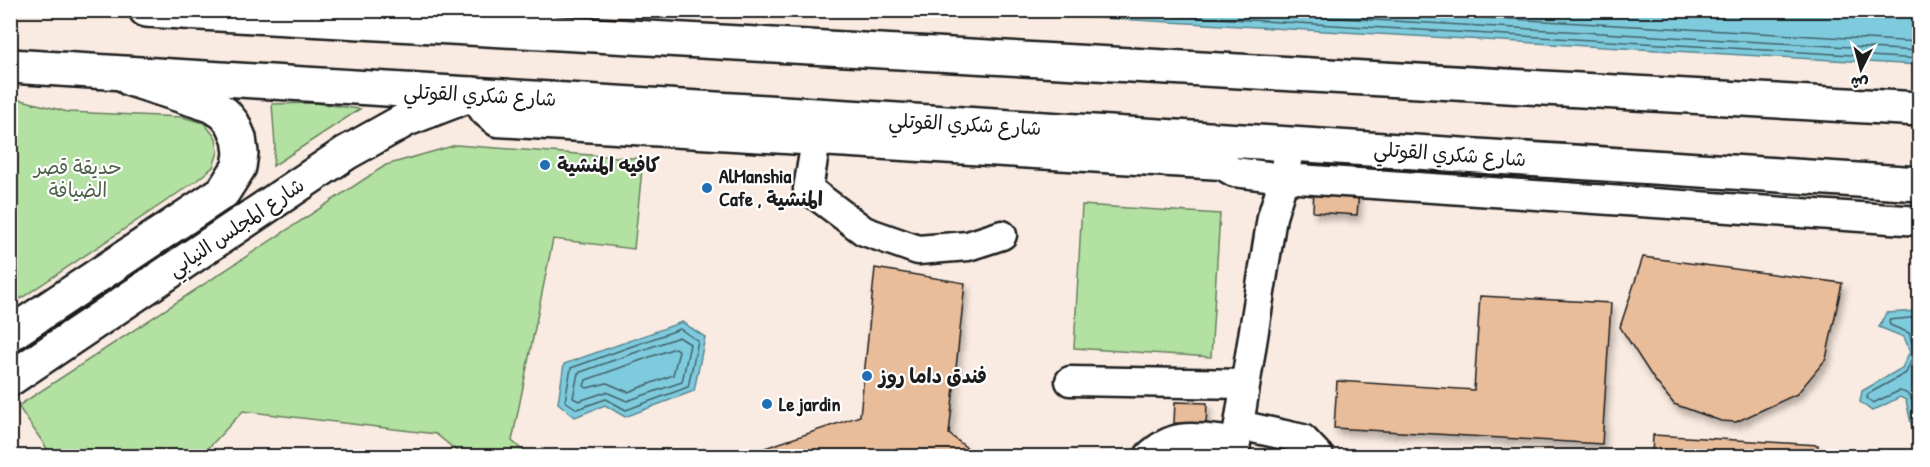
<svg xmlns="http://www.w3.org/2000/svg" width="1930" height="467" viewBox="0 0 1930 467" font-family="'Patrick Hand','Playpen Sans Arabic',sans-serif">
<defs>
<filter id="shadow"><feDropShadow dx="3.5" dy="6" stdDeviation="3" flood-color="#0004"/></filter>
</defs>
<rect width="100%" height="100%" fill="#f9ebe1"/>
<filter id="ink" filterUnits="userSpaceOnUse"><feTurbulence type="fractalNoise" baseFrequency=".0167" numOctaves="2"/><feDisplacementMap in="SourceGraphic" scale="12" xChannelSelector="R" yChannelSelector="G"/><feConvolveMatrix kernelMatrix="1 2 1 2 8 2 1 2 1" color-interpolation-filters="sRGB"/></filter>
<g filter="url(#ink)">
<path fill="#b2e1a1" stroke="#677e5e" stroke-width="1.5" d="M10 97 68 112 182 117 204 123 216 138 218 152 213 167 196 181 11 305Z
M315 103 360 109 273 166 275 145 272 104Z
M456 145 643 159 634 249 553 239 512 441 529 456H463L436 434 243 411 201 456H52L18 406 386 165Z
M1082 205 1220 214 1211 357 1074 348Z"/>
<path fill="#7ecbdd" stroke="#578590" stroke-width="1.5" d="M977 11H1919V65Z
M1919 311H1920L1919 438 1914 437 1906 400 1900 397 1872 411 1860 402 1862 391 1902 368 1910 351 1904 337 1879 327 1886 313Z
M682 322 705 337 694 391 625 417 605 405 575 417 558 403 564 364Z"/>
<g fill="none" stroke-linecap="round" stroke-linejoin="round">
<path stroke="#436269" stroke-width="1.5" d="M1075 10 1920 59
M1197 10 1920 51
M1349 10 1920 42
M1920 317 1889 320 1890 325 1909 333 1915 352 1906 373 1868 394 1867 398 1873 403 1899 391C1918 393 1914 417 1920 432
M680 329 698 341 688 387 626 410 606 399 577 409 565 401 571 368Z
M679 337 690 344 682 382 627 401 606 392 579 401 573 398 578 373Z
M675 348 679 351 673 375 628 392 607 383 587 388 584 386 586 380Z"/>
</g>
<path fill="#eabd9a" stroke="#1c1c1c" stroke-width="1.5" filter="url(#shadow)" d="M1314 187 1359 191 1357 215 1313 212Z
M1643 257 1842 283 1826 359 1797 394 1736 422 1721 421 1674 404 1653 378 1620 327Z
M875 268 965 283 949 434 977 456H741L860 416Z
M1480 296 1611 303 1602 444 1334 428 1337 381 1474 390Z
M1175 402 1207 403 1206 425 1174 423Z
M1653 435 1818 445 1817 456H1652Z
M1559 452 1639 456H1559Z"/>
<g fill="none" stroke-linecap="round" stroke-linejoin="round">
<defs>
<path id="minor" d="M472 94 485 112 497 122 1222 165 1234 172 1284 178 1920 221
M816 141 808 189 864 231 918 250 968 246 1002 235
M1070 381 1245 384
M1239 425 1303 439 1319 456
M1149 456C1177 429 1200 439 1236 442
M1234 456 1272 217 1284 178 1287 161"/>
<path id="major" d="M10 334 223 192 239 167 241 153 239 138 233 124 224 113 211 105 130 79
M10 379 346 153 407 119 472 94"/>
<path id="highway" d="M146 10 1920 109
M10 66 1290 144 1920 184"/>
</defs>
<use href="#minor" stroke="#1c1c1c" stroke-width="33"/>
<use href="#major" stroke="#1c1c1c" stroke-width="38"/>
<use href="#highway" stroke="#1c1c1c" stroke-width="38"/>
<use href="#minor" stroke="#fff" stroke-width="28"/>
<use href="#major" stroke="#fff" stroke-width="33"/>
<use href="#highway" stroke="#fff" stroke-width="33"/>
</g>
</g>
<g fill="#1f6fb2" stroke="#fff" stroke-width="2">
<circle cx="545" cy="165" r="6"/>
<circle cx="707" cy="188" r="6"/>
<circle cx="867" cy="376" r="6"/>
<circle cx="767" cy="404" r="6"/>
</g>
<g text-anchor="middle" stroke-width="4.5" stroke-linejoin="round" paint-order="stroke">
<g font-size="20" fill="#1c1c1c" stroke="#fff">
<text transform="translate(480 95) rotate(3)" y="7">شارع شكري القوتلي</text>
<text transform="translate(965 124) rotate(3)" y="7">شارع شكري القوتلي</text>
<text transform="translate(1450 154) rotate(4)" y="7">شارع شكري القوتلي</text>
<text transform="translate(236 227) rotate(-34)" y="7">شارع المجلس النيابي</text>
</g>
<g font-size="20" font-weight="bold" fill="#1c1c1c" stroke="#fff" text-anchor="start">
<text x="557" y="172">كافيه المنشية</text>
<text x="719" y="183">AlManshia<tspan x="719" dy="23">Cafe , المنشية</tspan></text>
<text x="879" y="383">فندق داما روز</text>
<text x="779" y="411">Le jardin</text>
</g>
<g font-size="20" fill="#50614b" stroke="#fff">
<text x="78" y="174">حديقة قصر<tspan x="78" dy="23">الضيافة</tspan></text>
</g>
</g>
<rect width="1930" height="467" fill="none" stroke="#fff" stroke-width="36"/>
<rect x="18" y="18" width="1894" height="431" fill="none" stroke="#1c1c1c" stroke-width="2" filter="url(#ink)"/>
<g transform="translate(1861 69) rotate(186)" stroke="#ffffff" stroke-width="4.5" paint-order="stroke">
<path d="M0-4.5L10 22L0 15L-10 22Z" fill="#1c1c1c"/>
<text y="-9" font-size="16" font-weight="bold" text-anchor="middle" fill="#1c1c1c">ش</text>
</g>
</svg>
